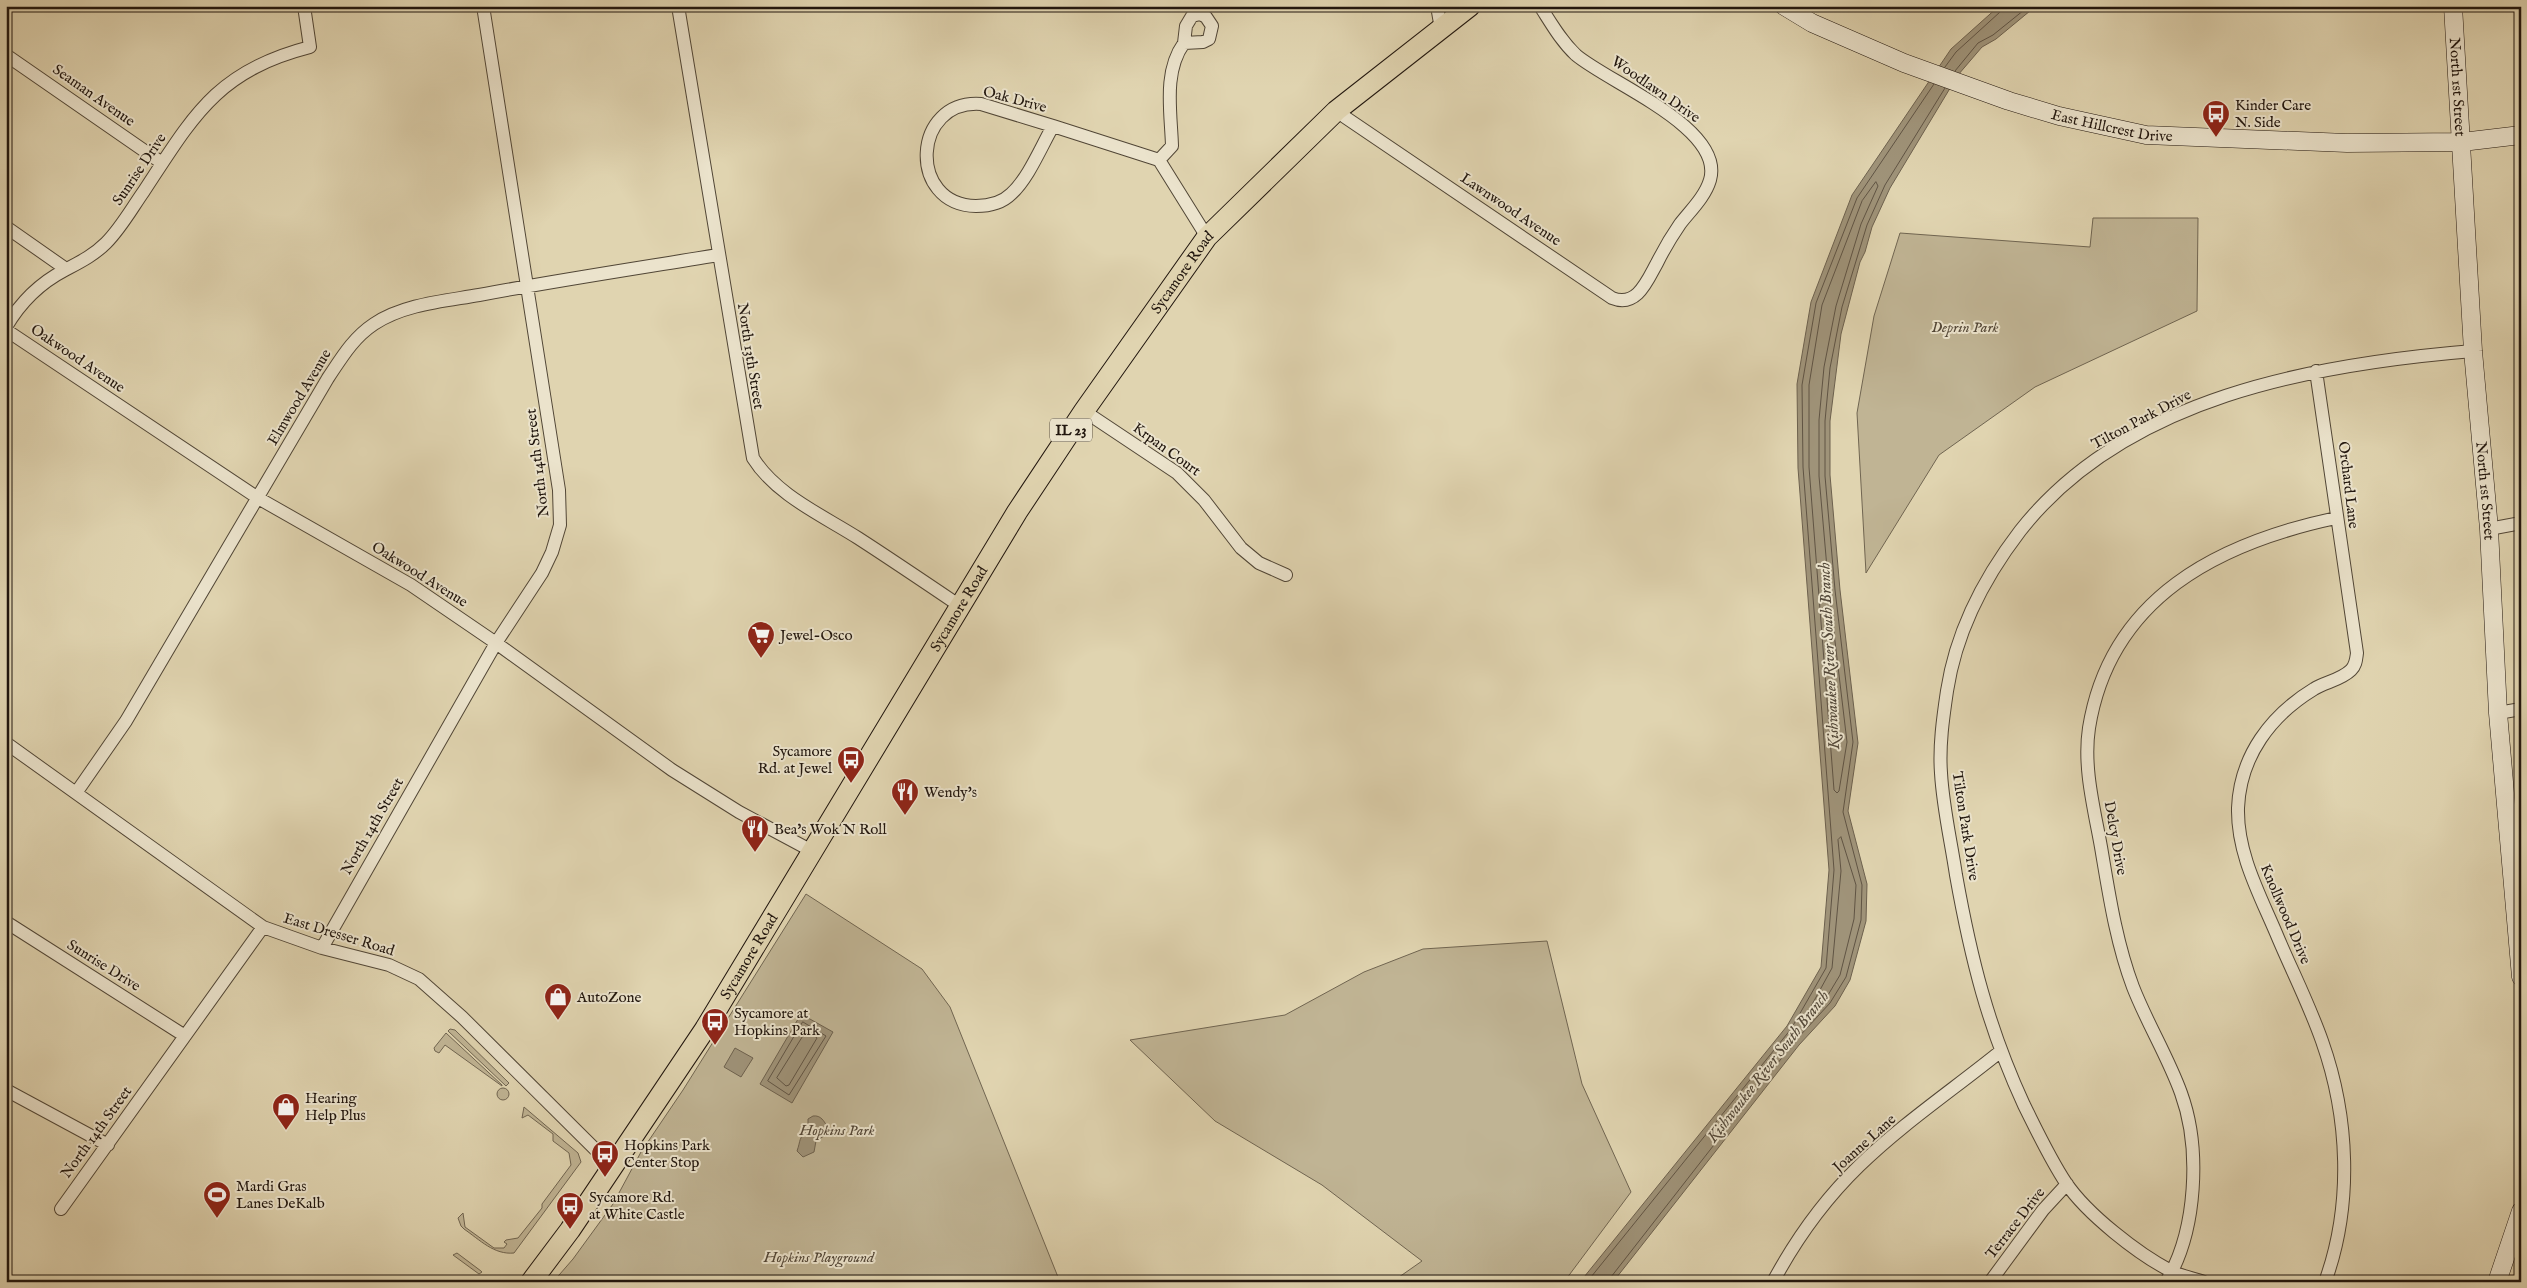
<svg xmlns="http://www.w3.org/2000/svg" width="2527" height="1288" viewBox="0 0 2527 1288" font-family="'IM FELL English',serif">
<rect width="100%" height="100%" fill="#e0d4b0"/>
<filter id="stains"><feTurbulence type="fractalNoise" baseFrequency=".004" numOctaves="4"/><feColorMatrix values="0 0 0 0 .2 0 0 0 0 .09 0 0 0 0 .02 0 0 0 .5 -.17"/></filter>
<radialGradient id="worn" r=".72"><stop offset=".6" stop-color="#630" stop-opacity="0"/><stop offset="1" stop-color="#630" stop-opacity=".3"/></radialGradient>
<path fill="#c0b494" stroke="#706551" d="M2093 218H2198L2197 311 2035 387 1939 455 1866 573 1857 413 1874 316 1900 233 2090 247Z
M806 894 922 969 950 1007 1060 1282H553L573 1259 613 1204 641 1152 683 1090Z
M1547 941 1582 1084 1631 1192 1564 1282H1392L1422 1261 1322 1185 1215 1121 1130 1040 1285 1015 1364 972 1423 949Z
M450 1029 455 1030 509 1083 506 1086 448 1031Z
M446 1033 502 1085V1086L445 1045 439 1053 435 1051 434 1048Z
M497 1094a6 6 0 1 1 12 0a6 6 0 1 1-12 0Z
M524 1107 578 1153 581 1162 514 1253C494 1255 480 1240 464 1229L461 1226 458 1218 463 1213 465 1227 494 1248H504L507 1244 504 1242 506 1240 518 1238 542 1208V1204L571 1165 569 1153 553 1141V1134L528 1115 522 1118Z
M457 1253 481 1271 482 1272 479 1274 453 1255Z"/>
<path fill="#9f9379" stroke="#6d614e" d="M1999 6H2036L1996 39 1982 47 1958 75 1890 188 1872 227 1865 252 1860 262 1841 334 1830 421V475L1840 590 1858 743 1848 811 1867 884 1866 921 1850 980 1835 1006 1799 1045 1613 1282H1580L1787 1026 1821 967 1829 870 1798 468 1797 384 1811 302 1852 195 1951 49Z
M801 1014 833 1032 792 1103 760 1084Z
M735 1048 753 1058 741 1077 724 1067Z
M813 1116C821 1115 824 1121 828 1128L824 1136 816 1141 814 1152 803 1157 797 1151C801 1140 798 1138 808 1131V1119Z"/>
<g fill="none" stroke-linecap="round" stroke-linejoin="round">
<path stroke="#605444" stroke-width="1" d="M1945 67 1956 52 2000 12 2002 6
M1955 71 1978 43 1993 35 2029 6
M1876 182 1878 186 1861 224 1836 306 1824 367 1819 420V476L1829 591 1847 742 1839 791 1837 793 1834 790 1809 467V385L1822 305 1862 201Z
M1841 837 1856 885 1854 919 1840 975 1825 1000 1811 1014 1809 1010 1832 968 1841 871 1838 840Z
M803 1022 826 1036 789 1095 768 1081Z
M807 1030 817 1038 789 1085 786 1086 777 1078Z
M1587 1282 1791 1029 1826 968 1834 870 1803 467 1802 385 1816 303 1857 198 1934 84
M1610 1282 1611 1277 1795 1041 1830 1003 1846 977 1861 920 1862 885 1843 812 1853 742 1835 590 1825 476V421L1830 368 1842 307 1867 225 1885 185 1945 88"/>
<defs>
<path id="street" d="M678 6 753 458C776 495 822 515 858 538 892 560 926 583 960 606
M1437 6 1441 29
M1200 14 1206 17 1212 26 1209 39 1203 42 1184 43 1186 26 1192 16Z
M6 55 162 163
M981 104 1053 126C1041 147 1028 179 1011 194 1001 204 989 206 976 206 907 205 912 99 981 104Z
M1336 111 1612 298C1637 308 1647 281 1657 263 1664 249 1671 237 1680 224 1690 211 1705 197 1710 180 1725 128 1609 83 1576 55 1561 41 1551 23 1540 6
M1053 126 1159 160
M1159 160 1172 146C1171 112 1163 72 1184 43
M1159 160 1207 237
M6 227 66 269
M6 327C20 303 40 283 65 270 80 262 94 255 106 243 121 228 132 208 144 191 194 115 217 71 310 47L304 6
M6 330 258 498 411 585 496 643 672 770 739 812 812 851
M2316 371 2357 653C2356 660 2356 665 2351 670 2341 680 2325 682 2314 689 2271 715 2240 756 2238 808 2237 853 2259 893 2276 933 2291 969 2309 1004 2322 1041 2349 1117 2353 1205 2325 1282
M1084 411 1177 473 1204 500 1241 548 1259 563 1286 575
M2489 529 2521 523
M2498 713 2521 709
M6 743 263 927 322 948 389 965 419 979 462 1017 613 1167
M76 793 126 721 328 378C342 357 353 338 374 324 404 304 445 301 479 295 559 280 639 268 718 255
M6 922 185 1036
M322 948 496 643 542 573 552 552 560 525 559 490 483 6
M6 1090 108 1145
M61 1209 263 927
M1773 1282C1796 1239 1824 1200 1859 1166 1902 1124 1954 1089 2001 1051
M1990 1282 2043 1210 2067 1184
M2166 1282C2197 1231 2201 1148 2181 1093 2168 1057 2147 1023 2133 987 2116 942 2109 894 2101 847 2094 808 2083 767 2089 728 2110 597 2219 543 2336 518
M2204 1282C2193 1278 2181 1276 2171 1271 2138 1254 2087 1214 2066 1183 2050 1159 2037 1131 2024 1105 1988 1027 1971 959 1956 875 1951 841 1943 808 1941 773 1939 746 1943 718 1947 691 1956 632 1984 578 2020 531 2125 397 2314 364 2473 351"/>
<g id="secondary">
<path id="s1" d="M1784 6 1812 23 1904 63 2009 101 2059 116 2146 135 2347 143 2462 142 2521 135"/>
<path id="s2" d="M2453 6 2473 351 2489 529 2498 713 2521 977"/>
<path d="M2497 1282 2521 1211"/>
</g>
<g id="primary">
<path id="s3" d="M531 1282 570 1230 705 1029 1017 512 1084 411 1207 237 1336 111 1470 6"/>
</g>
</defs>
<use href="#street" stroke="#514636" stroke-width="14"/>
<use href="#secondary" stroke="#21160e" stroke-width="19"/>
<use href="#primary" stroke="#21160e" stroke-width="22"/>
<use href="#street" stroke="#ebe3cc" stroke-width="12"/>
<use href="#secondary" stroke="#ebe3cc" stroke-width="18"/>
<use href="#primary" stroke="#e0d4b0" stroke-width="20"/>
</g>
<defs>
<symbol id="bus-pin" viewBox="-11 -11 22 30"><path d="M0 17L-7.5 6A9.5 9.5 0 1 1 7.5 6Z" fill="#8f2418" stroke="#ebe3cc"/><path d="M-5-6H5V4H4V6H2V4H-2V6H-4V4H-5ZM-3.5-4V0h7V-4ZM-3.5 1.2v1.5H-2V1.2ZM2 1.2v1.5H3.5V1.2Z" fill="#fff"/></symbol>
<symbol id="supermarket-pin" viewBox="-11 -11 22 30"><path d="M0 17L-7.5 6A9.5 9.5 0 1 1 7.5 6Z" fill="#8f2418" stroke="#ebe3cc"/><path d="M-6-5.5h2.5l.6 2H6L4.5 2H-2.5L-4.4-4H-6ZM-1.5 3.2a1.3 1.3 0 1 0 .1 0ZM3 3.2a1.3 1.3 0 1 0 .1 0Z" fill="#fff"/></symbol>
<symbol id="restaurant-pin" viewBox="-11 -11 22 30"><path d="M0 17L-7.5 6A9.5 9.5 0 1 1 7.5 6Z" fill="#8f2418" stroke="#ebe3cc"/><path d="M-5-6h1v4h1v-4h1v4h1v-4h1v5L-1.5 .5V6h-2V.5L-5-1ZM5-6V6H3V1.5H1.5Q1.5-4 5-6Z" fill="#fff"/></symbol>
<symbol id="shop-pin" viewBox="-11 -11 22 30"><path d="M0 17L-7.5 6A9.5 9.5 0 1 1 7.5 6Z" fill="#8f2418" stroke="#ebe3cc"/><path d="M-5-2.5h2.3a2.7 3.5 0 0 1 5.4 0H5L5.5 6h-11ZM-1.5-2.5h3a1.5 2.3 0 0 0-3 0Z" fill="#fff"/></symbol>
<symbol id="stadium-pin" viewBox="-11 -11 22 30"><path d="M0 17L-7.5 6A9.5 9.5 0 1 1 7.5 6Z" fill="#8f2418" stroke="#ebe3cc"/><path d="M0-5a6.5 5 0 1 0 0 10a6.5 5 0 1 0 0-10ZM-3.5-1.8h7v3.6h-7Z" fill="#fff"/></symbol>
</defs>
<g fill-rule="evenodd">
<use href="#bus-pin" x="2200" y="98" width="32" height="43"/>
<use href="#supermarket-pin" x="745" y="619" width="32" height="43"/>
<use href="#bus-pin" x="835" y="744" width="32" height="43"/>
<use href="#restaurant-pin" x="889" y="776" width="32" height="43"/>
<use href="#restaurant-pin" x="739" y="813" width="32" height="43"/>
<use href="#shop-pin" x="542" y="981" width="32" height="43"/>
<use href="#bus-pin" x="699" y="1006" width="32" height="43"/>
<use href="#shop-pin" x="270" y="1091" width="32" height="43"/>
<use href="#bus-pin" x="589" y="1138" width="32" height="43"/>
<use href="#stadium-pin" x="201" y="1179" width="32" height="43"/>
<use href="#bus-pin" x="554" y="1190" width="32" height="43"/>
</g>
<g text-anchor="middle" stroke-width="4" stroke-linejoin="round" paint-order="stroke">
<rect fill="#ebe3cc" stroke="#5e5447" stroke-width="1" x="1050" y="418.5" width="42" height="23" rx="4"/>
<g font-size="14" font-weight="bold" fill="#21160e">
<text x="1071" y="435">IL 23</text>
</g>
<g font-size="15" fill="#21160e" stroke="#ebe3cc">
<text dy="5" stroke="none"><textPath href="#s2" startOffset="81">North 1st Street</textPath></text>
<text transform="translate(1656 89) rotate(35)" y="5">Woodlawn Drive</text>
<text transform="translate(94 95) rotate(35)" y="5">Seaman Avenue</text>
<text transform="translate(1015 99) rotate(15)" y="5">Oak Drive</text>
<text dy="5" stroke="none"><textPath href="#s1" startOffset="351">East Hillcrest Drive</textPath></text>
<text transform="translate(139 169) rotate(-56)" y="5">Sunrise Drive</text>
<text transform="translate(1511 209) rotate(34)" y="5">Lawnwood Avenue</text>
<text dy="5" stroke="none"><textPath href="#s3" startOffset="1202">Sycamore Road</textPath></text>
<text transform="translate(751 356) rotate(81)" y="5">North 13th Street</text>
<text transform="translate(78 358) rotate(34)" y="5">Oakwood Avenue</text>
<text transform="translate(299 397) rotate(-59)" y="5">Elmwood Avenue</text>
<text transform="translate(2141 419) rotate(-28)" y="5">Tilton Park Drive</text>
<text transform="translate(1167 449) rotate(36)" y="5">Krpan Court</text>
<text transform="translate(537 463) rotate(-97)" y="5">North 14th Street</text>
<text transform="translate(2349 485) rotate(83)" y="5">Orchard Lane</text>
<text dy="5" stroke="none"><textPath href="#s2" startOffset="486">North 1st Street</textPath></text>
<text transform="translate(420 574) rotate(32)" y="5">Oakwood Avenue</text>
<text dy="5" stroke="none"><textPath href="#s3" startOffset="798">Sycamore Road</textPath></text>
<text transform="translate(372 826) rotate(-60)" y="5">North 14th Street</text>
<text transform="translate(1966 826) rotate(81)" y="5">Tilton Park Drive</text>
<text transform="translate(2116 838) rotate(80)" y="5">Delcy Drive</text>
<text transform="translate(2286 914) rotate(67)" y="5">Knollwood Drive</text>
<text transform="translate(339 934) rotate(17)" y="5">East Dresser Road</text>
<text dy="5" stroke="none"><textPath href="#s3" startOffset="392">Sycamore Road</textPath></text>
<text transform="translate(104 965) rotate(32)" y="5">Sunrise Drive</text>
<text transform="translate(96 1132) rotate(-54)" y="5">North 14th Street</text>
<text transform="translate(1864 1143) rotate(-42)" y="5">Joanne Lane</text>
<text transform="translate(2015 1223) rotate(-52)" y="5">Terrace Drive</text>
</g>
<g font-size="15" fill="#21160e" stroke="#ebe3cc" text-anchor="start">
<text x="2235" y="110">Kinder Care<tspan x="2235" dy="17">N. Side</tspan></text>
<text x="780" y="640">Jewel-Osco</text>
<text x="832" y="756" text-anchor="end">Sycamore<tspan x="832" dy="17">Rd. at Jewel</tspan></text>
<text x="924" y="797">Wendy's</text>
<text x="774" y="834">Bea's Wok N Roll</text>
<text x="577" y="1002">AutoZone</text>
<text x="734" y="1018">Sycamore at<tspan x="734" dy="17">Hopkins Park</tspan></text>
<text x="305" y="1103">Hearing<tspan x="305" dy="17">Help Plus</tspan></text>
<text x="624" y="1150">Hopkins Park<tspan x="624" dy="17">Center Stop</tspan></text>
<text x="236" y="1191">Mardi Gras<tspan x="236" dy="17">Lanes DeKalb</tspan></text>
<text x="589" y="1202">Sycamore Rd.<tspan x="589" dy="17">at White Castle</tspan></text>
</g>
<g font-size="15" font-style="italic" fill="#514536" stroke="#ebe3cc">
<text x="1965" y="332">Deprin Park</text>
<text x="837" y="1135">Hopkins Park</text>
<text x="819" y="1262">Hopkins Playground</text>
</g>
<g font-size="16" font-style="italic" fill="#534839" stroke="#ebe3cc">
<text transform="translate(1828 656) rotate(-93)" y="6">Kishwaukee River South Branch</text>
<text transform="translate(1767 1066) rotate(-52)" y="6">Kishwaukee River South Branch</text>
</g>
</g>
<rect width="2527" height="1288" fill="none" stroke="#e0d4b0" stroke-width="25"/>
<rect x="8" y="8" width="2512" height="1273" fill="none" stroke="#21160e" stroke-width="2.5"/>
<rect x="12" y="12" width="2502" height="1263" fill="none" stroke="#21160e"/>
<rect width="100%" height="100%" filter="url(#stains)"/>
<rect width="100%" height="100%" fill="url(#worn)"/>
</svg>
